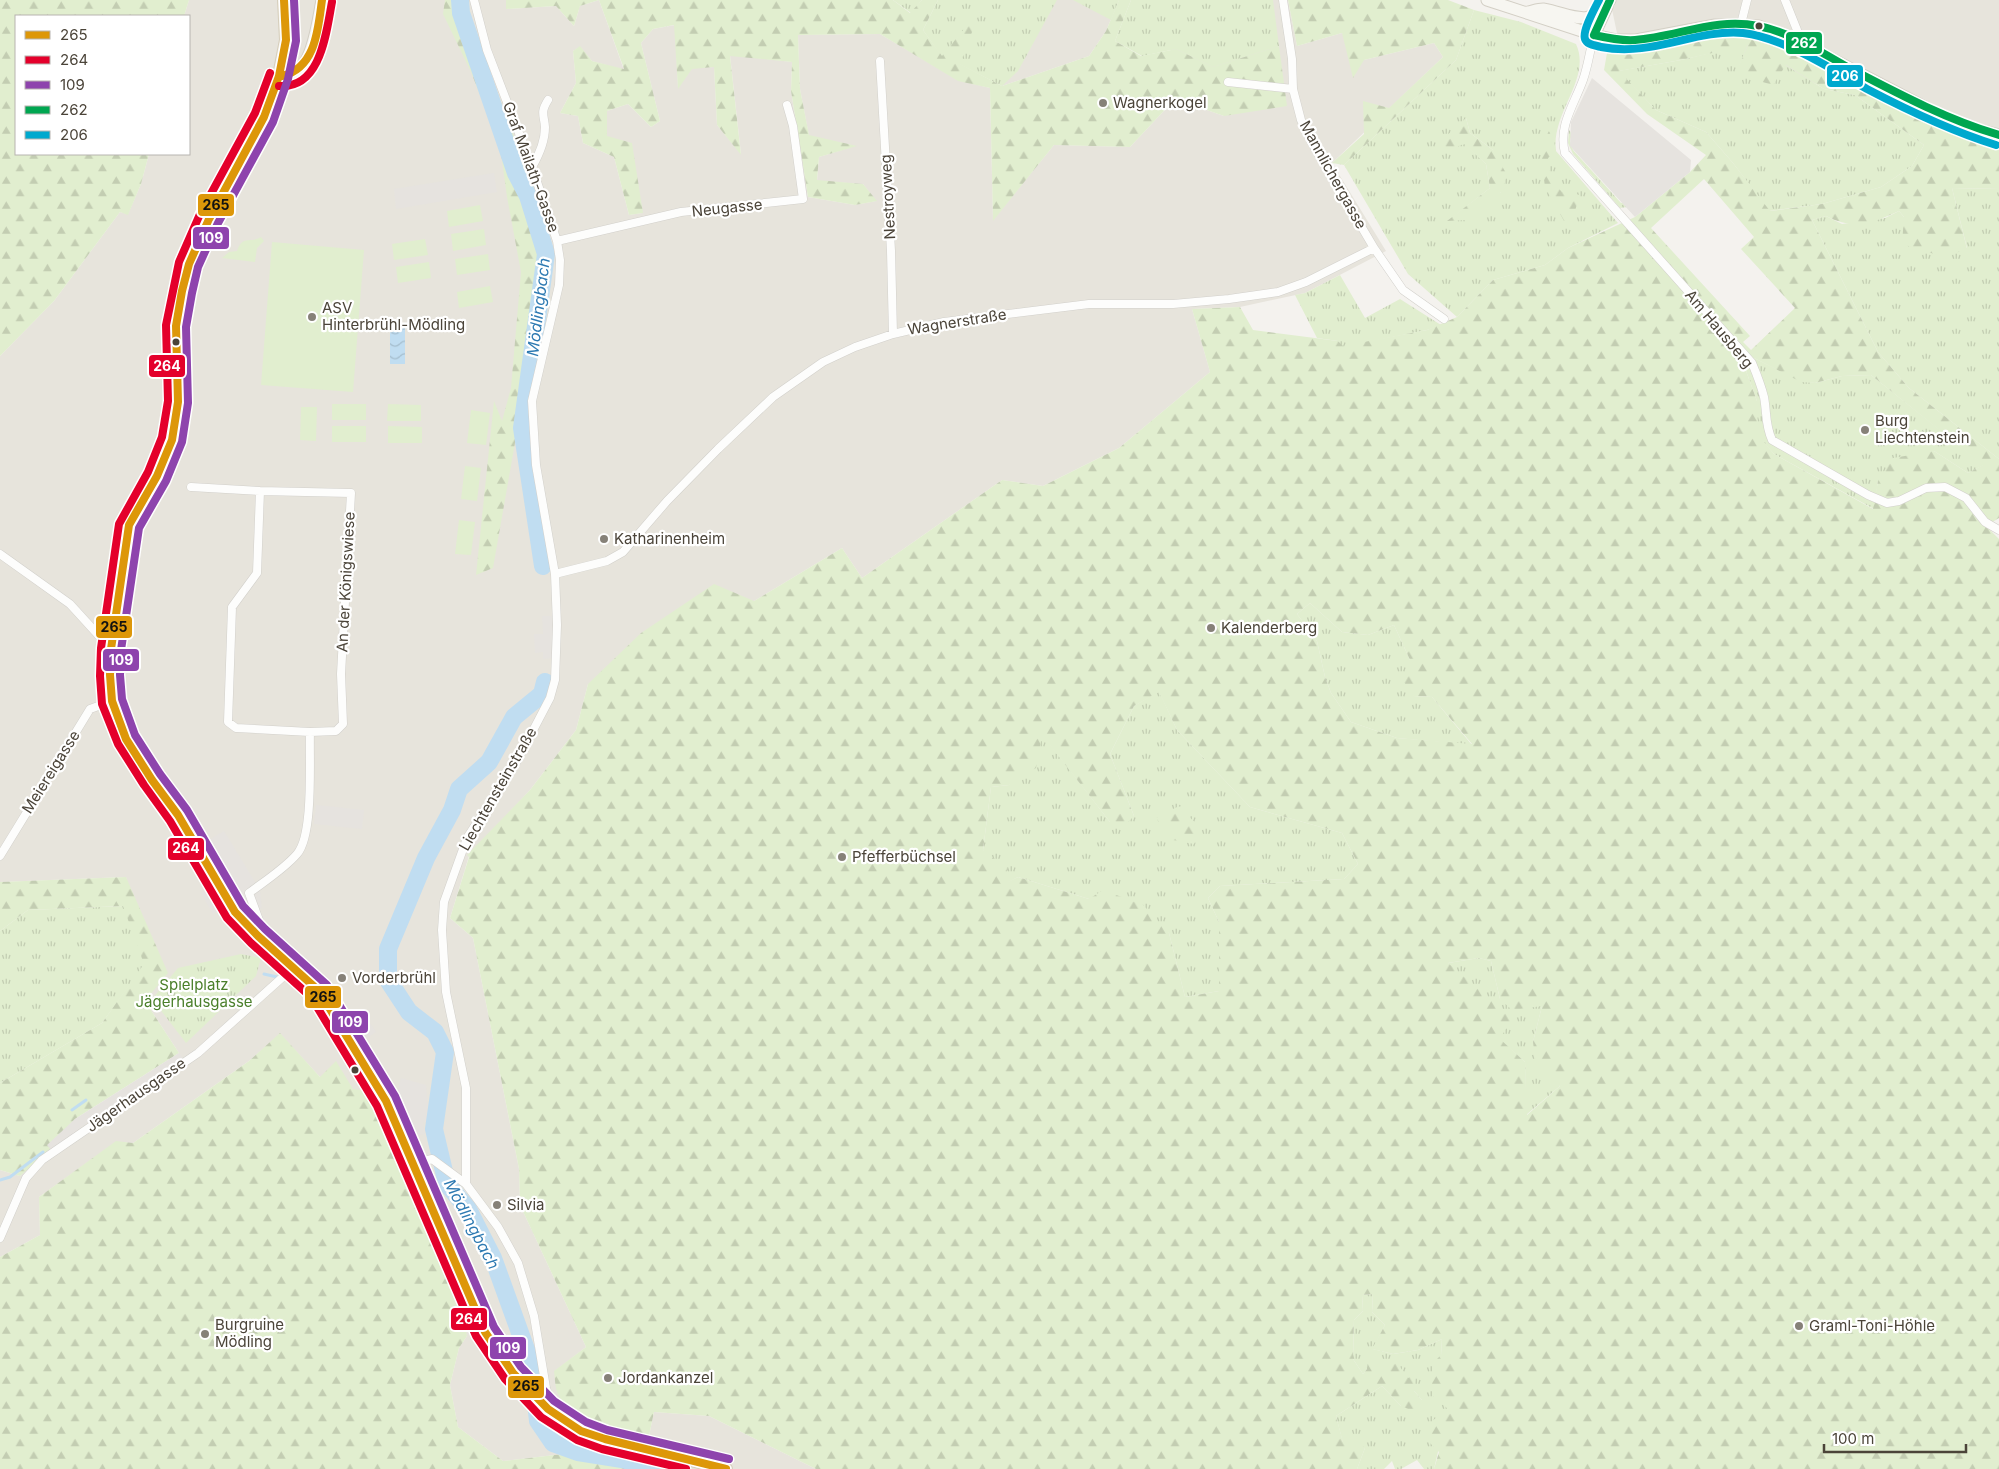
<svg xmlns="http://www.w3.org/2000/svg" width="1999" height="1469" viewBox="0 0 1999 1469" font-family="Inter,sans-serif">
<defs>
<pattern id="grass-tufts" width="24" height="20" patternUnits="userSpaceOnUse" patternTransform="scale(1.25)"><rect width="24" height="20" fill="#e1eecf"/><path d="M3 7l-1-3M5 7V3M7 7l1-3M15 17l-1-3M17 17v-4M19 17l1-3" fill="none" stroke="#c3cdb2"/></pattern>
<pattern id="forest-firs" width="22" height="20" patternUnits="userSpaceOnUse" patternTransform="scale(1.25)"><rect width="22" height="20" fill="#e1eecf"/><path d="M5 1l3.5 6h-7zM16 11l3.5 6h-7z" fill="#c3cdb2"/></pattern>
<pattern id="water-waves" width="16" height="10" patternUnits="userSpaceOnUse" patternTransform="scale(1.25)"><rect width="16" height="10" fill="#c0ddf1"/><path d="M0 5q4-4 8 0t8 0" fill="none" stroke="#a6bfcf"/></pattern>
</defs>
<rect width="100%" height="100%" fill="#f4f2ee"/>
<path fill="#e7e4dc" d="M189 0H506V9L556 6 574 26 580 6 599 0 624 70 592 61 580 47 573 51 576 83 560 113 578 116 583 143 614 157 629 215 642 213 607 136V111L628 104 651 127 660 121 641 43 653 29 675 25 678 88 692 68 714 67 717 125 741 154 730 55 792 62 791 91 808 197 855 205 876 201 863 184 817 181 819 157 855 146 809 136 800 89 798 35 880 34 958 80 990 88 993 220 1054 145 1130 147 1175 99 1224 116 1131 0H1288L1297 46 1342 33 1364 60 1434 43 1443 57 1332 163 1386 251 1305 293 1240 307 1192 309 1210 372 1119 448 1043 486 1002 480 862 578 842 548 754 601 588 684 576 730 530 790 469 856 450 918 473 938 519 1169 520 1205 586 1347 555 1371 588 1423 619 1432 649 1436 654 1412 709 1416 816 1469H673L597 1450 503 1461 458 1427 450 1385 459 1348 467 1336 353 1089 321 1078 280 1034 249 1061 133 1143 116 1142 39 1197 40 1235 0 1257V1170L20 1176 50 1150 179 1053 145 1001 126 877 0 882V356L54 301 120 212 128 214 141 184 149 154H189V16H184Z
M938 0H1119L1106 31 1089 56 1002 86Z
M1610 0H1999V140L1677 41 1621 52Z"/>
<path fill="url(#grass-tufts)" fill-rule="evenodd" d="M893 0H922L911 13Z
M938 0H1057L1018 71 1002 86 959 64 980 10 942 57 923 30Z
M1073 0H1119L1111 20Z
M1131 0H1273L1279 46 1213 67 1176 49 1142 56 1115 41Z
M1474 10 1521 22 1576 44C1592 79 1551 112 1556 151L1618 223 1568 248 1545 265 1493 280 1457 317 1408 274 1344 165 1456 60ZM1466 118 1470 133 1493 150 1501 192 1448 221 1490 188 1486 164 1464 143Z
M1748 44 1736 74 1785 65 1824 89 1855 95 1924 145 1912 166 1881 187 1822 204 1769 211 1733 163 1706 132 1656 110 1618 71 1681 60Z
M1569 130 1572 134 1570 141 1573 150 1621 203 1624 202 1627 207 1620 208 1573 154 1568 143Z
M1952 188 1999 189V459L1909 388 1878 352 1812 220 1826 216 1842 224 1885 218 1899 211 1904 217 1967 248Z
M1340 275 1365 318 1400 299 1441 325 1427 330 1343 347 1338 341 1317 338 1295 295 1305 293Z
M1754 358 1801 381 1815 383 1842 376 1871 375 1984 465 1968 473 1934 451 1878 481 1874 509 1774 454 1757 435V401L1745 368Z
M1310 603 1342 632 1368 635 1394 625 1410 660 1414 696 1432 697 1472 745 1397 738 1351 722 1331 693 1325 677 1317 641 1297 614Z
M1159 691 1177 730 1250 807 1342 833 1358 864 1344 879 1220 886 1208 898 1219 922V991L1185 997 1169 933 1089 899 1018 877 1001 886 983 850 991 787 1009 785 1042 734 1110 822 1134 816 1110 754 1134 706Z
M124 906 145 964 102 1023 0 1083V931L28 910Z
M241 954 261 958 256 976 186 1043 152 999 178 968Z
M1479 958 1491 961 1500 999 1542 1006 1533 1042 1560 1086 1526 1115 1525 1062 1499 1039 1448 963Z
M1373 1294 1372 1312 1385 1325 1373 1349 1393 1354 1418 1350 1442 1339 1441 1355 1448 1409 1434 1469H1424L1417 1460 1401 1469H1395L1392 1461 1384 1469H1357L1365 1448 1343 1443 1336 1416 1382 1386 1401 1406 1422 1400 1414 1391 1408 1378 1367 1369 1363 1374 1353 1359 1354 1320 1363 1311 1362 1295Z"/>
<path fill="url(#forest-firs)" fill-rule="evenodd" d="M0 0H189L184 16H16V154H149L141 184 128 215 120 212 54 301 0 356Z
M445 0H466L479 45 537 196 553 264 519 420 493 568 476 575 494 401 502 421 511 388 521 272 507 197 500 146 471 72 443 14Z
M506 0H599L580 6 574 26 556 6 506 9Z
M599 0H893L910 13 922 0H938L923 30 942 56 981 8 960 64 1002 86 1089 56 1106 31 1119 0H1131L1115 41 1141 56 1176 49 1213 67 1279 46 1287 106 1224 116 1175 99 1130 147 1054 145 993 221 990 88 958 81 880 34 798 35 800 89 809 135 857 146 819 157 817 180 863 184 877 201 855 205 808 197 791 91 792 62 730 56 741 155 717 125 714 67 692 69 678 89 674 25 653 29 641 43 660 121 651 127 628 104 607 111V136L632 143 643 213 629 215 614 157 583 143 578 116 560 113 576 83 573 51 580 46 592 61 624 69Z
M1288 0H1448L1474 10 1456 60 1344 165 1332 163 1364 134 1363 101 1389 108 1443 57 1434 43 1364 60 1353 78 1342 33 1297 46Z
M1718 34 1760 38 1956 127 1999 140V189L1952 188 1967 249 1944 257 1902 244 1904 217 1899 211C1871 224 1854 230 1826 216L1812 220 1878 352 1909 388 1999 459V518L1986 526 1999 539V1469H1434L1439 1452 1430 1443 1432 1421 1448 1409 1432 1395V1364L1441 1355 1442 1339 1418 1350 1393 1354 1372 1349 1385 1325 1372 1312 1373 1294 1362 1295 1363 1311 1354 1320 1353 1359 1363 1374 1367 1369 1368 1360H1395L1408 1378 1416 1374 1414 1391 1422 1400 1423 1408 1413 1411 1401 1406 1382 1386 1336 1416 1343 1442 1358 1441 1365 1448 1357 1469H816L709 1416 654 1412 649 1436C616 1432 574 1427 558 1394 555 1388 555 1378 554 1371L586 1347 520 1205 519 1169 473 938 450 918 469 857 467 855 530 790 576 730 588 684 641 633 714 584 754 601 842 548 862 578 1002 480 1043 486 1119 448 1210 372 1192 309 1240 307 1253 330 1338 341 1343 346 1427 330 1457 317 1493 280 1545 265 1568 248 1635 217 1690 172 1706 155 1647 114 1604 70 1607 53 1621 52ZM1748 45 1735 74 1773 85 1786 65 1824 89 1855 95 1924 145 1912 166 1881 187 1822 204 1770 211 1733 163 1706 132 1656 110 1619 71 1681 60ZM1704 179 1754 237 1741 249 1795 308 1751 350 1743 342 1750 336 1651 228ZM1754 358 1801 382 1815 383 1842 376 1871 375 1983 465 1968 473 1934 451 1893 458 1878 481 1873 509 1774 454 1758 435 1757 401 1745 368ZM1310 603 1342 632 1368 635 1394 625 1410 660 1403 681 1414 696 1432 697 1472 744 1397 738 1351 722 1331 693 1325 677 1317 641 1297 614ZM1159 692 1177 730 1250 807 1342 833 1358 864 1344 879 1220 886 1208 898 1219 922V991L1185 997 1169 933 1143 905 1103 890 1089 899 1018 877 1001 885 1008 869 983 850 991 787 1009 785 1036 768 1042 735 1110 822 1124 826 1134 816 1110 754 1134 706ZM1479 958 1491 961 1500 999 1512 1010 1542 1006 1533 1042 1536 1065 1560 1086 1527 1115 1525 1062 1500 1039 1512 1018 1448 963Z
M1466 118 1470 133 1493 150 1507 175 1501 192 1467 220 1447 221 1490 188 1486 164 1464 144 1445 151 1439 143Z
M1549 131 1554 141 1556 151 1548 158 1551 180 1562 192 1580 195 1573 217 1564 221 1545 187 1540 148Z
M1179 806 1201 829 1194 844 1173 840 1156 818Z
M126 877 168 973 145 1001 179 1053 75 1119 51 1150 20 1176 0 1170V1083L102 1023 144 964 123 906 28 910 0 931V882Z
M280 1033 320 1077 336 1061 353 1089 372 1092 463 1314 467 1336 459 1348 450 1385 458 1427 503 1461 597 1450 673 1469H0V1257L40 1235 39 1197 116 1141 133 1143 249 1061Z"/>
<path fill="#e1eecf" d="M480 205 483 221 449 227 447 211Z
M484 229 486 245 453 251 451 234Z
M261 237 264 241 257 248 255 262 222 258 229 252 237 251C243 234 249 244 261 237Z
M425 239 428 255 394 260 392 244Z
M272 242 364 250 353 392 261 385Z
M488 254 490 270 457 275 455 259Z
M429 262 431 278 398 283 396 267Z
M490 286 493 302 459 308 457 292Z
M332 404H366V420H332Z
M388 404 421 405V421H387Z
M301 407H317L316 441 300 440Z
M471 410 490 413 486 445 467 443Z
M332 426H366V442H332Z
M388 426 422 427V443H388Z
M465 466 481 468 477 501 461 499Z
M459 520 475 522 471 555 455 554Z
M211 981 220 996 196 1011 187 996Z"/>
<path fill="#e6e3df" d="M1592 78 1691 160 1690 172 1635 217 1570 146 1571 122Z
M494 173 497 192 396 209 394 189Z
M542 616H552L554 658 543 659V652L535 653 534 634H543Z
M316 805 364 810 362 829 314 824Z
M224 831 260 890 262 908 246 913 234 893 205 842Z
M210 888 222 909 213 914 201 893Z
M361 1023 367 1026 370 1023 376 1032 362 1041 357 1032Z
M179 1053 184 1059 81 1127 51 1150 47 1145 75 1119Z
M401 1078 426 1085 429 1123 423 1122 425 1134 416 1136 396 1099Z"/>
<path fill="url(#water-waves)" d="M390 328H405V364H390Z"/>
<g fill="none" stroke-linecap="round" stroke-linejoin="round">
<path stroke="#c0ddf1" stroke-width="3" d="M264 974 277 977
M72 1110 86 1100
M0 1180 10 1177 43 1152"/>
<path stroke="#c0ddf1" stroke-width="18" d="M460 0 461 13 516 173 528 196 546 254 522 428 543 566
M545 682 542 694 514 717 489 762 459 789 452 810 426 858 388 949V980L409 1012 435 1032 445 1052 434 1129 447 1184 468 1209 493 1258 532 1366 538 1421 553 1443 578 1452 622 1459 662 1469"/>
<defs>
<path id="street" d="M1283 0 1292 59 1293 89 1301 120 1312 143 1374 248 1403 290 1444 319
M1785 0 1797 30 1792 40
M1741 24 1747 0
M1594 35C1590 50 1588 66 1583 80 1574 105 1558 126 1565 153L1752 363C1757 375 1761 385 1764 397 1767 413 1765 425 1772 440L1868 495 1887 503 1899 501 1926 488 1945 487 1966 498 1985 522 1999 530
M880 61 891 251 893 334
M1228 82 1293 89
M532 167C539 155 545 141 545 127 544 114 540 113 548 100
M557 241 681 212 803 199 793 126 787 105
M191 487 260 491 351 493 341 674 343 724 336 731 310 732 236 728 228 722 232 607 257 573 260 491
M0 554 70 604 111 649
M555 574 607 561 623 552 667 501 718 449 773 397 823 362 855 347 893 334 944 322 1089 304H1173L1229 299 1278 292 1306 282 1374 248
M0 856 90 709 112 701
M258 936 260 923 249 893C265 881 284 869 297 854 314 835 309 759 310 732
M414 1163 432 1159 466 1184 498 1227 518 1263 534 1316 546 1388 553 1412
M466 1184V1088L446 992 442 930 444 902 467 838 517 761 550 698 555 680 557 625 555 574 536 465 532 401 559 285 560 260 557 241 532 167 487 50 474 0
M0 1238 26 1178 42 1160 198 1053 294 967"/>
<path id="secondary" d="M1487 0 1594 35 1617 40H1636L1715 25 1759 26 1805 45 1942 116 1968 127 1999 135
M1528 12C1533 11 1538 9 1543 9 1572 14 1589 30 1610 0
M1594 35 1607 7
M279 76C282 76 288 77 291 76 313 67 318 20 322 0"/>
<path id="primary" d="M284 0 286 40 279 76 264 117 209 219 189 264 182 291 176 326 178 402 172 440 157 476 129 525 111 649 110 675 112 701 126 739 152 780 178 815 235 912 258 936 319 991 386 1101 485 1332C507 1370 536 1406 575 1428 591 1438 618 1442 637 1447 667 1454 696 1461 726 1469"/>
</defs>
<use href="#street" stroke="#d2d0cb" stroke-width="9"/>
<use href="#secondary" stroke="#d3cfc5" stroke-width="13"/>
<use href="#primary" stroke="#d6cebb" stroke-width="14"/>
<use href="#street" stroke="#fdfdfc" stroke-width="8"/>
<use href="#secondary" stroke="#f7f6f1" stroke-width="11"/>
<use href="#primary" stroke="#f2efe6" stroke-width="12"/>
<defs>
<path id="bus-1" d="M284 0 286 40 279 76 264 117 209 219 189 264 182 291 176 326 178 402 172 440 157 476 129 525 111 649 110 675 112 701 126 739 152 780 178 815 235 912 258 936 319 991 386 1101 485 1332 513 1373 548 1409 581 1431 605 1439 726 1469
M282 76C316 68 318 29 322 0"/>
<path id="bus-2" d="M270 73 255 113 200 214 179 262 166 325 168 401 162 437 148 472 119 524 101 648 100 676 102 704 118 744 144 785 170 821 227 918 251 943 311 997 377 1106 476 1336 505 1379 541 1417 577 1440 602 1449 686 1469
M279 86C321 89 326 33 332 2"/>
<path id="bus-3" d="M294 0 296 41 288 79 273 122 218 223 198 267 192 293 186 327 188 403 182 442 166 481 139 528 121 650 120 675 122 699 135 735 160 774 187 810 243 906 265 929 327 985 395 1096 494 1327 521 1367 554 1401 586 1422 607 1430 729 1459"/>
<path id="bus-4" d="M1594 35C1607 38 1621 41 1635 40 1677 37 1716 17 1758 26 1791 32 1822 53 1851 69 1899 94 1946 119 1999 135
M1594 35 1610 0"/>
<path id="bus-5" d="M1599 0C1595 8 1582 31 1585 39 1587 45 1595 45 1601 47 1653 57 1694 29 1743 33 1782 37 1833 70 1867 89 1909 111 1951 131 1996 145"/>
</defs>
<use href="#bus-1" stroke="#fff" stroke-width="11"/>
<use href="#bus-2" stroke="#fff" stroke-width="11"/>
<use href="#bus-3" stroke="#fff" stroke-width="11"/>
<use href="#bus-4" stroke="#fff" stroke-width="11"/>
<use href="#bus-5" stroke="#fff" stroke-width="11"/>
<use href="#bus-1" stroke="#dd9709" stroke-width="8"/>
<use href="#bus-2" stroke="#e4002b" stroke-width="8"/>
<use href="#bus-3" stroke="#8e44ad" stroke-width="8"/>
<use href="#bus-4" stroke="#00a651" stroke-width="8"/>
<use href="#bus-5" stroke="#00a9ce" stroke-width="8"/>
</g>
<g fill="#4b4439" stroke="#fff" stroke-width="2">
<circle cx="1759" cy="26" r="4.5"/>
<circle cx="176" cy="342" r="4.5"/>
<circle cx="355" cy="1070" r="4.5"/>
</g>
<g fill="#868178" stroke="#fff" stroke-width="2">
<circle cx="1103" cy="103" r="5"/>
<circle cx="312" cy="317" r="5"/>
<circle cx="1865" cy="430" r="5"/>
<circle cx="604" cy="539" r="5"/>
<circle cx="1211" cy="628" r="5"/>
<circle cx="842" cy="857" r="5"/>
<circle cx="342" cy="978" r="5"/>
<circle cx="497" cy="1205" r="5"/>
<circle cx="1799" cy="1326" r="5"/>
<circle cx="205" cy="1334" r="5"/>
<circle cx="608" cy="1378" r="5"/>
</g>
<g text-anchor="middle" stroke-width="4.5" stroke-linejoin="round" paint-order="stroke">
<g font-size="15" fill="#4b4439" stroke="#fff" text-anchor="start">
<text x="1113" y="108">Wagnerkogel</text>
<text x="322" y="313">ASV<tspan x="322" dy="17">Hinterbrühl-Mödling</tspan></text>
<text x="1875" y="426">Burg<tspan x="1875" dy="17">Liechtenstein</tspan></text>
<text x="614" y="544">Katharinenheim</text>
<text x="1221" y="633">Kalenderberg</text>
<text x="852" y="862">Pfefferbüchsel</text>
<text x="352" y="983">Vorderbrühl</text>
<text x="507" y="1210">Silvia</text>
<text x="215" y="1330">Burgruine<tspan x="215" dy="17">Mödling</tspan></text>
<text x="1809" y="1331">Graml-Toni-Höhle</text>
<text x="618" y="1383">Jordankanzel</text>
</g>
<g font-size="15" fill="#4b4439" stroke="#fff">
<text transform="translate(531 167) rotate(70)" y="5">Graf Mailath-Gasse</text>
<text transform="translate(1333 175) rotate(61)" y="5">Mannlichergasse</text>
<text transform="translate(888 197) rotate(-93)" y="5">Nestroyweg</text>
<text transform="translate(727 208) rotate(-6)" y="5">Neugasse</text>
<text transform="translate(957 322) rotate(-9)" y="5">Wagnerstraße</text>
<text transform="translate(1719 329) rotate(50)" y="5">Am Hausberg</text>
<text transform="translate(346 582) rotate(-87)" y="5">An der Königswiese</text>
<text transform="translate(51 772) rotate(-58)" y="5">Meiereigasse</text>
<text transform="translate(498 789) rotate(-60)" y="5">Liechtensteinstraße</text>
<text transform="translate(136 1095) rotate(-35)" y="5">Jägerhausgasse</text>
</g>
<g font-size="15" fill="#4a7f2a" stroke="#fff">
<text x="194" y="990">Spielplatz<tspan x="194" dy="17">Jägerhausgasse</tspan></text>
</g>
<g font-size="16" font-style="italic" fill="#2e7ab2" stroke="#fff">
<text transform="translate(538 307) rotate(-83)" y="6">Mödlingbach</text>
<text transform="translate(472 1224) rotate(62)" y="6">Mödlingbach</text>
</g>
</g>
<g stroke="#fff" stroke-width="2">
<rect x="1785" y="31" width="38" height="24" rx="5" fill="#00a651"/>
<rect x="1826" y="64" width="38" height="24" rx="5" fill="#00a9ce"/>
<rect x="197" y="193" width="38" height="24" rx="5" fill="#dd9709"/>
<rect x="192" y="226" width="38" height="24" rx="5" fill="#8e44ad"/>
<rect x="148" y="354" width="38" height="24" rx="5" fill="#e4002b"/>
<rect x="95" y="615" width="38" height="24" rx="5" fill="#dd9709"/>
<rect x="102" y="648" width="38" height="24" rx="5" fill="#8e44ad"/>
<rect x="167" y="837" width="38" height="24" rx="5" fill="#e4002b"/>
<rect x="304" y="985" width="38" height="24" rx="5" fill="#dd9709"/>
<rect x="331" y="1010" width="38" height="24" rx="5" fill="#8e44ad"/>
<rect x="450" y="1307" width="38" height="24" rx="5" fill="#e4002b"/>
<rect x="489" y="1336" width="38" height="24" rx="5" fill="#8e44ad"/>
<rect x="507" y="1375" width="38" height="24" rx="5" fill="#dd9709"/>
</g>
<g font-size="14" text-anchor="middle" font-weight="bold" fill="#fff">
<text x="1804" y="48">262</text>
<text x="1845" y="81">206</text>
<text x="211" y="243">109</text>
<text x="167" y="371">264</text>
<text x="121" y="665">109</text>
<text x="186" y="853">264</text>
<text x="350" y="1027">109</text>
<text x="469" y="1324">264</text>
<text x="508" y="1353">109</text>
</g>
<g font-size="14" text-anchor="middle" font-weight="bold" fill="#111">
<text x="216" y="210">265</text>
<text x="114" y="632">265</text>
<text x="323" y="1002">265</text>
<text x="526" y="1391">265</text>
</g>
<rect x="15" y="15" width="175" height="140" fill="#ffffff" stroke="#b7b4b0"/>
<rect x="25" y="31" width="25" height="8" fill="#dd9709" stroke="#b7b4b0"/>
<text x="60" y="40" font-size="15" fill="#4b4439">265</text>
<rect x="25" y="56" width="25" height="8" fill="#e4002b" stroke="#b7b4b0"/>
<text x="60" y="65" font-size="15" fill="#4b4439">264</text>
<rect x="25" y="81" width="25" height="8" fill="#8e44ad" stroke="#b7b4b0"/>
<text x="60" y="90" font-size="15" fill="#4b4439">109</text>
<rect x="25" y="106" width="25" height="8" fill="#00a651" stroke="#b7b4b0"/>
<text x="60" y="115" font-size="15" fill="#4b4439">262</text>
<rect x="25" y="131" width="25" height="8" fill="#00a9ce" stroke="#b7b4b0"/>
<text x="60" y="140" font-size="15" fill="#4b4439">206</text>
<path d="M1824 1444v8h142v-8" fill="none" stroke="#4b4439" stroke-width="2.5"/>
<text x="1832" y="1444" font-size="15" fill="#4b4439" stroke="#ffffff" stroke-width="4" paint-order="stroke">100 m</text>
</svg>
